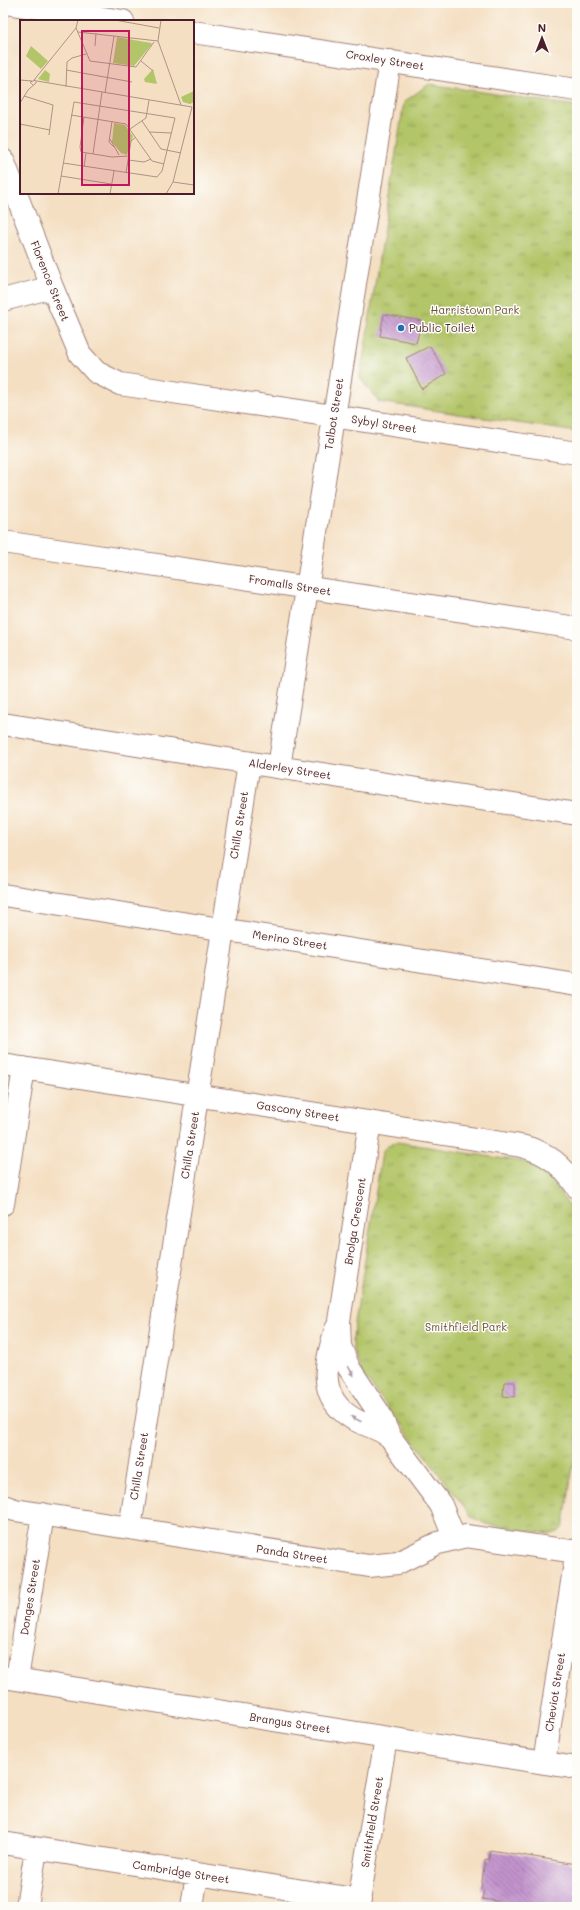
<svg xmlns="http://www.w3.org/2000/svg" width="580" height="1910" viewBox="0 0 580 1910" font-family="Mali,sans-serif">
<defs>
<pattern id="park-tufts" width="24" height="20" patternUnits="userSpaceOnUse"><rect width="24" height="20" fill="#b2c568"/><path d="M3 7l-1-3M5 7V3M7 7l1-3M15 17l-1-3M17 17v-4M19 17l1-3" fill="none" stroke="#939f56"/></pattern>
<pattern id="building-back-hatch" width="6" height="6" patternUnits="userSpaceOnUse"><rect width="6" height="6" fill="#c193cc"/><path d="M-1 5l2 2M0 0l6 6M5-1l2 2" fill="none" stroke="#9f77a6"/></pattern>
</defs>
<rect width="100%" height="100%" fill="#fdfcf7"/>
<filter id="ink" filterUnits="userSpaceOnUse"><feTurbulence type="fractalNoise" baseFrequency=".025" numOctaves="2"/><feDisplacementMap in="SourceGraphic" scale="8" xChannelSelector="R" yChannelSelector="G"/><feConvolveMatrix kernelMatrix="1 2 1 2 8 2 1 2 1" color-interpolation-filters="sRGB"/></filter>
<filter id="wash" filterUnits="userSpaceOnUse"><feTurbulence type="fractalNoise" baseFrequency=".012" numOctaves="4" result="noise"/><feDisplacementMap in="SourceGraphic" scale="16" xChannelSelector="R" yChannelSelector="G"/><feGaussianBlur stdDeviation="0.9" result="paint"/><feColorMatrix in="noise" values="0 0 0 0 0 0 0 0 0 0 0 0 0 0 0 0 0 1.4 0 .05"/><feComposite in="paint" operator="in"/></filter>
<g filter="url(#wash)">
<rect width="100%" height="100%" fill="#f4dfc2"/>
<path fill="url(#park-tufts)" stroke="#7e724a" d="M429 84 577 106V432L379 402 360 378 404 102Z
M397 1142 524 1162 535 1166 545 1172 577 1217V1442L564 1523C562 1531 558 1533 550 1534L486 1524 472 1517 363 1375 353 1350V1336L382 1153C385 1146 389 1144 397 1142Z"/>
<g id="blocks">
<path fill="url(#building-back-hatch)" d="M384 314 422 321 416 343 380 336Z
M430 346 446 374 422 389 406 358Z
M504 1382H515V1397L503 1396Z
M490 1850 577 1864V1907H539L482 1899 484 1890 481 1889 485 1859 489 1860Z"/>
</g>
</g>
<g filter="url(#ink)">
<use href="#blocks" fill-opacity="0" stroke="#9f7f76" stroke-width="1"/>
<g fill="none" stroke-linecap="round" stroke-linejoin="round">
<defs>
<path id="minor" d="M5 3 123 21
M193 32 577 90
M3 160 52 287 80 354 96 372 120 384 577 453
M3 300 52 287
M3 542 577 628
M3 724 577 814
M279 767 390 61
M3 895 577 985
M3 1065 521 1146C547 1152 562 1165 577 1187
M370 1122 339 1321 340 1346 349 1368 379 1413 390 1437 441 1505 450 1527 452 1538
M3 1204 24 1068
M336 1329C326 1362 316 1396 352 1418 365 1426 378 1427 390 1437
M3 1506 15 1510 369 1566 398 1563 438 1543 466 1536 577 1552
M130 1528 249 763
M3 1677 577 1768
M17 1679 43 1514
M544 1763 577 1550
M3 1843 360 1900
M27 1907 36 1849
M192 1907 197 1874
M358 1907 386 1738"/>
</defs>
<use href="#minor" stroke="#9f7f76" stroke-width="24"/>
<use href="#minor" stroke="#fff" stroke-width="22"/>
</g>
<defs><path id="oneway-solid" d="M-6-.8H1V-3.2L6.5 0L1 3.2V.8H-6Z"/></defs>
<g fill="#ae9aa0">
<use href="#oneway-solid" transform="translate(351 1371) rotate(58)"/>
<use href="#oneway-solid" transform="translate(356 1419) rotate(-153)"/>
</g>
</g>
<circle fill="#1f6fb2" stroke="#fdfcf7" stroke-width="1.5" cx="401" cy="328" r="4"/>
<g text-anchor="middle" stroke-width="3" stroke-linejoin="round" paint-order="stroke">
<g font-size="11" fill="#4a1f2b" stroke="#fdfcf7">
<text transform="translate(385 60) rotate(9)" y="4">Croxley Street</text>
<text transform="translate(50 281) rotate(68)" y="4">Florence Street</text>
<text transform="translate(334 414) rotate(-81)" y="4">Talbot Street</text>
<text transform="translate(384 424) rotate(9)" y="4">Sybyl Street</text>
<text transform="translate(290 585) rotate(9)" y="4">Fromalls Street</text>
<text transform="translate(290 769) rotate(9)" y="4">Alderley Street</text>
<text transform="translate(239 825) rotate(-81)" y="4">Chilla Street</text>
<text transform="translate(290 940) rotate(9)" y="4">Merino Street</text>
<text transform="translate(298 1111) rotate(9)" y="4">Gascony Street</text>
<text transform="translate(190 1145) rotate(-81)" y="4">Chilla Street</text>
<text transform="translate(355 1221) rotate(-81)" y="4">Brolga Crescent</text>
<text transform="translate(139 1466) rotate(-81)" y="4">Chilla Street</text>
<text transform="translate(292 1554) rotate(9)" y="4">Panda Street</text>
<text transform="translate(30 1597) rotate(-81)" y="4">Donges Street</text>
<text transform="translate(555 1692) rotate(-81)" y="4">Cheviot Street</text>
<text transform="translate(290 1723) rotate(9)" y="4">Brangus Street</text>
<text transform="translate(372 1822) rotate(-81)" y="4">Smithfield Street</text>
<text transform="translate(181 1872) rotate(9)" y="4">Cambridge Street</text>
</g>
<g font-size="11" fill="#69513d" stroke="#fdfcf7">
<text x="475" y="314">Harristown Park</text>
<text x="466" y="1331">Smithfield Park</text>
</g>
<g font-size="11" fill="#4a1f2b" stroke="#fdfcf7" text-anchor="start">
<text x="409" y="332">Public Toilet</text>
</g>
</g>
<g transform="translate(20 20)">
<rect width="174" height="174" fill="#f4dfc2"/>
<path d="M11 26 28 41 21 49 6 36ZM25 50 30 54 29 62 18 59Z" fill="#b2c568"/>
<path d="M97 17 131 23 132 24 114 46 93 43ZM133 49 137 64 125 62 124 59ZM174 71V82L170 84 163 82 161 77ZM94 103 105 105 113 116 107 135 101 133 92 122Z" fill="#b2c568"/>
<path fill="none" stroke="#b09286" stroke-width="1" d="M95 0 139 8M141 0 138 21 161 85M56 8 70 41 116 47M58 12 138 21M75 26 76 13M121 41 133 51M116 47 134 22M46 50 112 62M0 60 12 61M14 60 56 8 58 0M17 61 172 87M46 67 47 42 52 38 66 34M85 73 94 16M4 76 33 85 29 115M0 83 8 70 16 63V60L10 62 13 65M51 95 106 104 132 141 144 144M64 97 60 127 61 132 92 137 109 136M92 101 89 122 94 127M122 101 141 129 161 133M0 104 30 110M110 109 126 98 129 80M129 112 152 113M90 119 99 135M73 134 82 72M108 140 124 142 131 139M64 147 66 133M106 153 111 121 116 117M41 156 91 164M153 162 174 165M38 174 54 82 155 98 142 151 137 157 43 143M90 174 94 151M146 174 153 162 172 87"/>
<path fill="#c2185b" fill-opacity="0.15" stroke="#c2185b" stroke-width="2" d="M62 11H109V165H62Z"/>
<rect width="174" height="174" fill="none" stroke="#4a1f2b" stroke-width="2"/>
</g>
<rect width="580" height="1910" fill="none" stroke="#fdfcf7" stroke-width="16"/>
<g transform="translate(542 38)" stroke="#fdfcf7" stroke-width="3" paint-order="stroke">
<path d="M0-3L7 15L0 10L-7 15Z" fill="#4a1f2b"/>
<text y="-6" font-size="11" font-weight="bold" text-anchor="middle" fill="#4a1f2b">N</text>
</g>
</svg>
